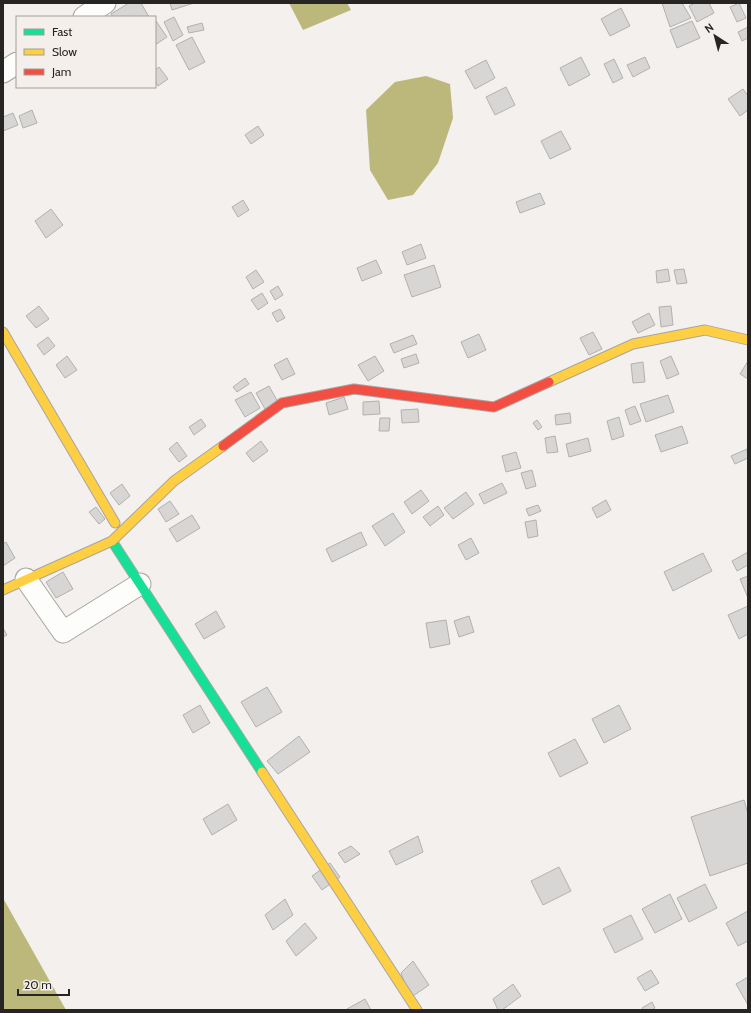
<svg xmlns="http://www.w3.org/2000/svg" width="751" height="1013" viewBox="0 0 751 1013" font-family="Cabin,sans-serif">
<rect width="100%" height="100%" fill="#f3f0ed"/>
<path fill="#bcb77b" d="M289 3H347L351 10 303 30Z
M426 76 450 84 453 118 438 163 413 195 388 200 370 170 366 110 395 82Z
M3 898 66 1010H3Z"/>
<path fill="#d8d6d4" stroke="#b3b1af" d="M129 3H141L149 17H113L111 14Z
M170 3H194L172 10Z
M662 3H682L691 18 670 27Z
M695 3H709L714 13 697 22 689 6Z
M739 3 746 18 737 22 730 7Z
M621 8 630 26 610 36 601 19Z
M174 17 183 35 173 41 164 22Z
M156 21 167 37 155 45V22Z
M692 21 700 38 677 48 670 30Z
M202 23 204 30 189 33 187 27Z
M748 27V38L742 41 738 32Z
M192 37 205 62 189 70 176 45Z
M581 57 590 75 569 86 560 68Z
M645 57 650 68 633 77 627 65Z
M614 59 623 78 613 83 604 64Z
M486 60 495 78 475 89 465 71Z
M159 67 168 79 158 86 155 81V70Z
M506 87 515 105 495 115 486 97Z
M743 89 748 96V110L740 116 728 99Z
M32 110 37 123 23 128 19 116Z
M13 113 18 125 3 131V117Z
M258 126 264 135 251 144 245 135Z
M561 131 571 149 550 159 541 141Z
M540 193 545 204 520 213 516 202Z
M243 200 249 210 238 217 232 207Z
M51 209 63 225 46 238 35 221Z
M421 244 426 258 407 265 402 252Z
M376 260 382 273 362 281 357 268Z
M434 265 441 287 412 297 404 275Z
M668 269 670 281 657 283 656 271Z
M684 269 687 283 677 284 674 270Z
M256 270 264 282 253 289 246 277Z
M278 286 283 295 275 300 270 291Z
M262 293 268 303 258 310 251 300Z
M39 306 49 319 36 328 26 316Z
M671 306 673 325 661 327 659 307Z
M280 309 285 318 277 322 272 313Z
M649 313 655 325 638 333 632 322Z
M593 332 602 349 589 355 580 338Z
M479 334 486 350 468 358 461 342Z
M413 335 417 344 394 353 390 344Z
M48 337 55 346 44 355 37 345Z
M416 354 419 363 404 368 401 359Z
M67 356 77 370 65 378 56 365Z
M375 356 384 371 368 381 358 365Z
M671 356 679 374 667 379 660 361Z
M287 358 295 374 282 380 274 365Z
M748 361V379L740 374Z
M643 362 645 382 633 383 631 364Z
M245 378 249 384 237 392 233 387Z
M269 386 278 402 265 409 256 393Z
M251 392 260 408 245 417 235 400Z
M668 395 674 412 646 422 640 404Z
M344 397 348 409 329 415 326 403Z
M379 401 380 414 363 415V402Z
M635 406 641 421 630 425 625 410Z
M418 409 419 422 402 423 401 410Z
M570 413 571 423 556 425 555 415Z
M619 417 624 436 612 440 607 421Z
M380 418H390L389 431H379Z
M201 419 206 426 194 435 189 427Z
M537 420 542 427 538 430 533 423Z
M682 426 688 443 661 452 655 435Z
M555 436 558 452 547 453 545 438Z
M588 438 591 451 569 457 566 444Z
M261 441 268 451 253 462 246 453Z
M177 442 187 456 179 462 169 449Z
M747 449 748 458 735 464 731 456Z
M516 452 521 468 506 472 502 456Z
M532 470 536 486 526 489 521 473Z
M502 483 507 493 484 504 479 494Z
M122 484 130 496 119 505 110 493Z
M421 490 429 501 412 514 404 502Z
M466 492 474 504 453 519 444 508Z
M606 500 611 510 597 518 592 508Z
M170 501 179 514 166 522 158 509Z
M538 505 541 511 529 516 526 509Z
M438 506 444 515 430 526 423 517Z
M96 507 105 519 99 524 89 512Z
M393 513 405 532 385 546 372 526Z
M192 515 200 528 177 542 169 529Z
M536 520 538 536 528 538 525 522Z
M361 532 367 545 332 562 326 549Z
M471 538 479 553 466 560 458 545Z
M6 542 15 558 3 566V544Z
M748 552V565L737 571 732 561Z
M703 553 712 571 673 591 664 572Z
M63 572 73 589 56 598 46 582Z
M748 576V598L740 579Z
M748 606V634L739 639 728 615Z
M216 611 225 627 204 639 195 624Z
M469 616 474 632 459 637 454 621Z
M446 620 450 644 430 648 426 623Z
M3 628 7 635 3 637Z
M267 687 282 712 256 727 241 702Z
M200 705 210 723 193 733 183 715Z
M619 705 631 729 604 743 592 719Z
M299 736 310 752 278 774 267 761Z
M575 739 588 763 560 777 548 753Z
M744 800 748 814V863L710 876 691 817Z
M228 804 237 820 212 835 203 819Z
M418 836 423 852 396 865 389 851Z
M351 846 360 854 345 863 338 853Z
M330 863 340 877 322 890 312 876Z
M559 867 571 891 543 905 531 881Z
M705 884 717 908 689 922 677 898Z
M670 894 682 919 655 933 642 909Z
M285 899 293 915 273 930 265 915Z
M748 911V941L738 946 726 923Z
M631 915 643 939 615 953 603 929Z
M305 923 317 938 296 956 286 941Z
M413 961 429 985 410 998 401 973Z
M651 970 659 983 645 991 637 978Z
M748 977V1005L736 984Z
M513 984 521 996 502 1010H498L493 999Z
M365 999 371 1010H348L347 1009Z
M652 1002 655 1008 652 1010H643L642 1008Z"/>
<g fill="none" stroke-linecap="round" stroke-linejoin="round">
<defs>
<path id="street" d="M84 17 105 3
M3 72 17 63
M26 579 63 632 140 584"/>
<path id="fast" d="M112 541 262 772"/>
<path id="slow" d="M3 332 115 523
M549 382 633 344 705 330 748 340
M3 590 112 541 174 481 223 446
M262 772 417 1010"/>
<path id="jam" d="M223 446 282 403 354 389 494 407 549 382"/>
</defs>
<use href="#street" stroke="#a7a5a3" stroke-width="23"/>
<use href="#fast" stroke="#a7a5a3" stroke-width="11"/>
<use href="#slow" stroke="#a7a5a3" stroke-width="11"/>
<use href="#jam" stroke="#a7a5a3" stroke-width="11"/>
<use href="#street" stroke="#fdfdfc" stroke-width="21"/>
<use href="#fast" stroke="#16e098" stroke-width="9"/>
<use href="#slow" stroke="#ffcf43" stroke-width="9"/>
<use href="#jam" stroke="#f24e42" stroke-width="9"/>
</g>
<rect width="751" height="1013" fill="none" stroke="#272524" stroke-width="8"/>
<rect x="16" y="16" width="140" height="72" fill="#f5efeb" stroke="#a39e9b"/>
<rect x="24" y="29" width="20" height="6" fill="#16e098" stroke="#a39e9b"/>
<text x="52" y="36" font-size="12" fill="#272524">Fast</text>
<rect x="24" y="49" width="20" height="6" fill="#ffcf43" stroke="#a39e9b"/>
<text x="52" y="56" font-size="12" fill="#272524">Slow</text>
<rect x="24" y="69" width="20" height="6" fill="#f24e42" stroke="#a39e9b"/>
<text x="52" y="76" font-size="12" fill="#272524">Jam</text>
<g transform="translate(715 36) rotate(324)" stroke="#f5efeb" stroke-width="3" paint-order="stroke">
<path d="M0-3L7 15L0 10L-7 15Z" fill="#272524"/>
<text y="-6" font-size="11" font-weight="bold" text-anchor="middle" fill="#272524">N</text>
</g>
<path d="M18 989v6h51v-6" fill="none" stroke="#272524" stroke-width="2"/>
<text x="24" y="989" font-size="12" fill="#272524" stroke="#f5efeb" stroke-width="3" paint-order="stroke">20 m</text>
</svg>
